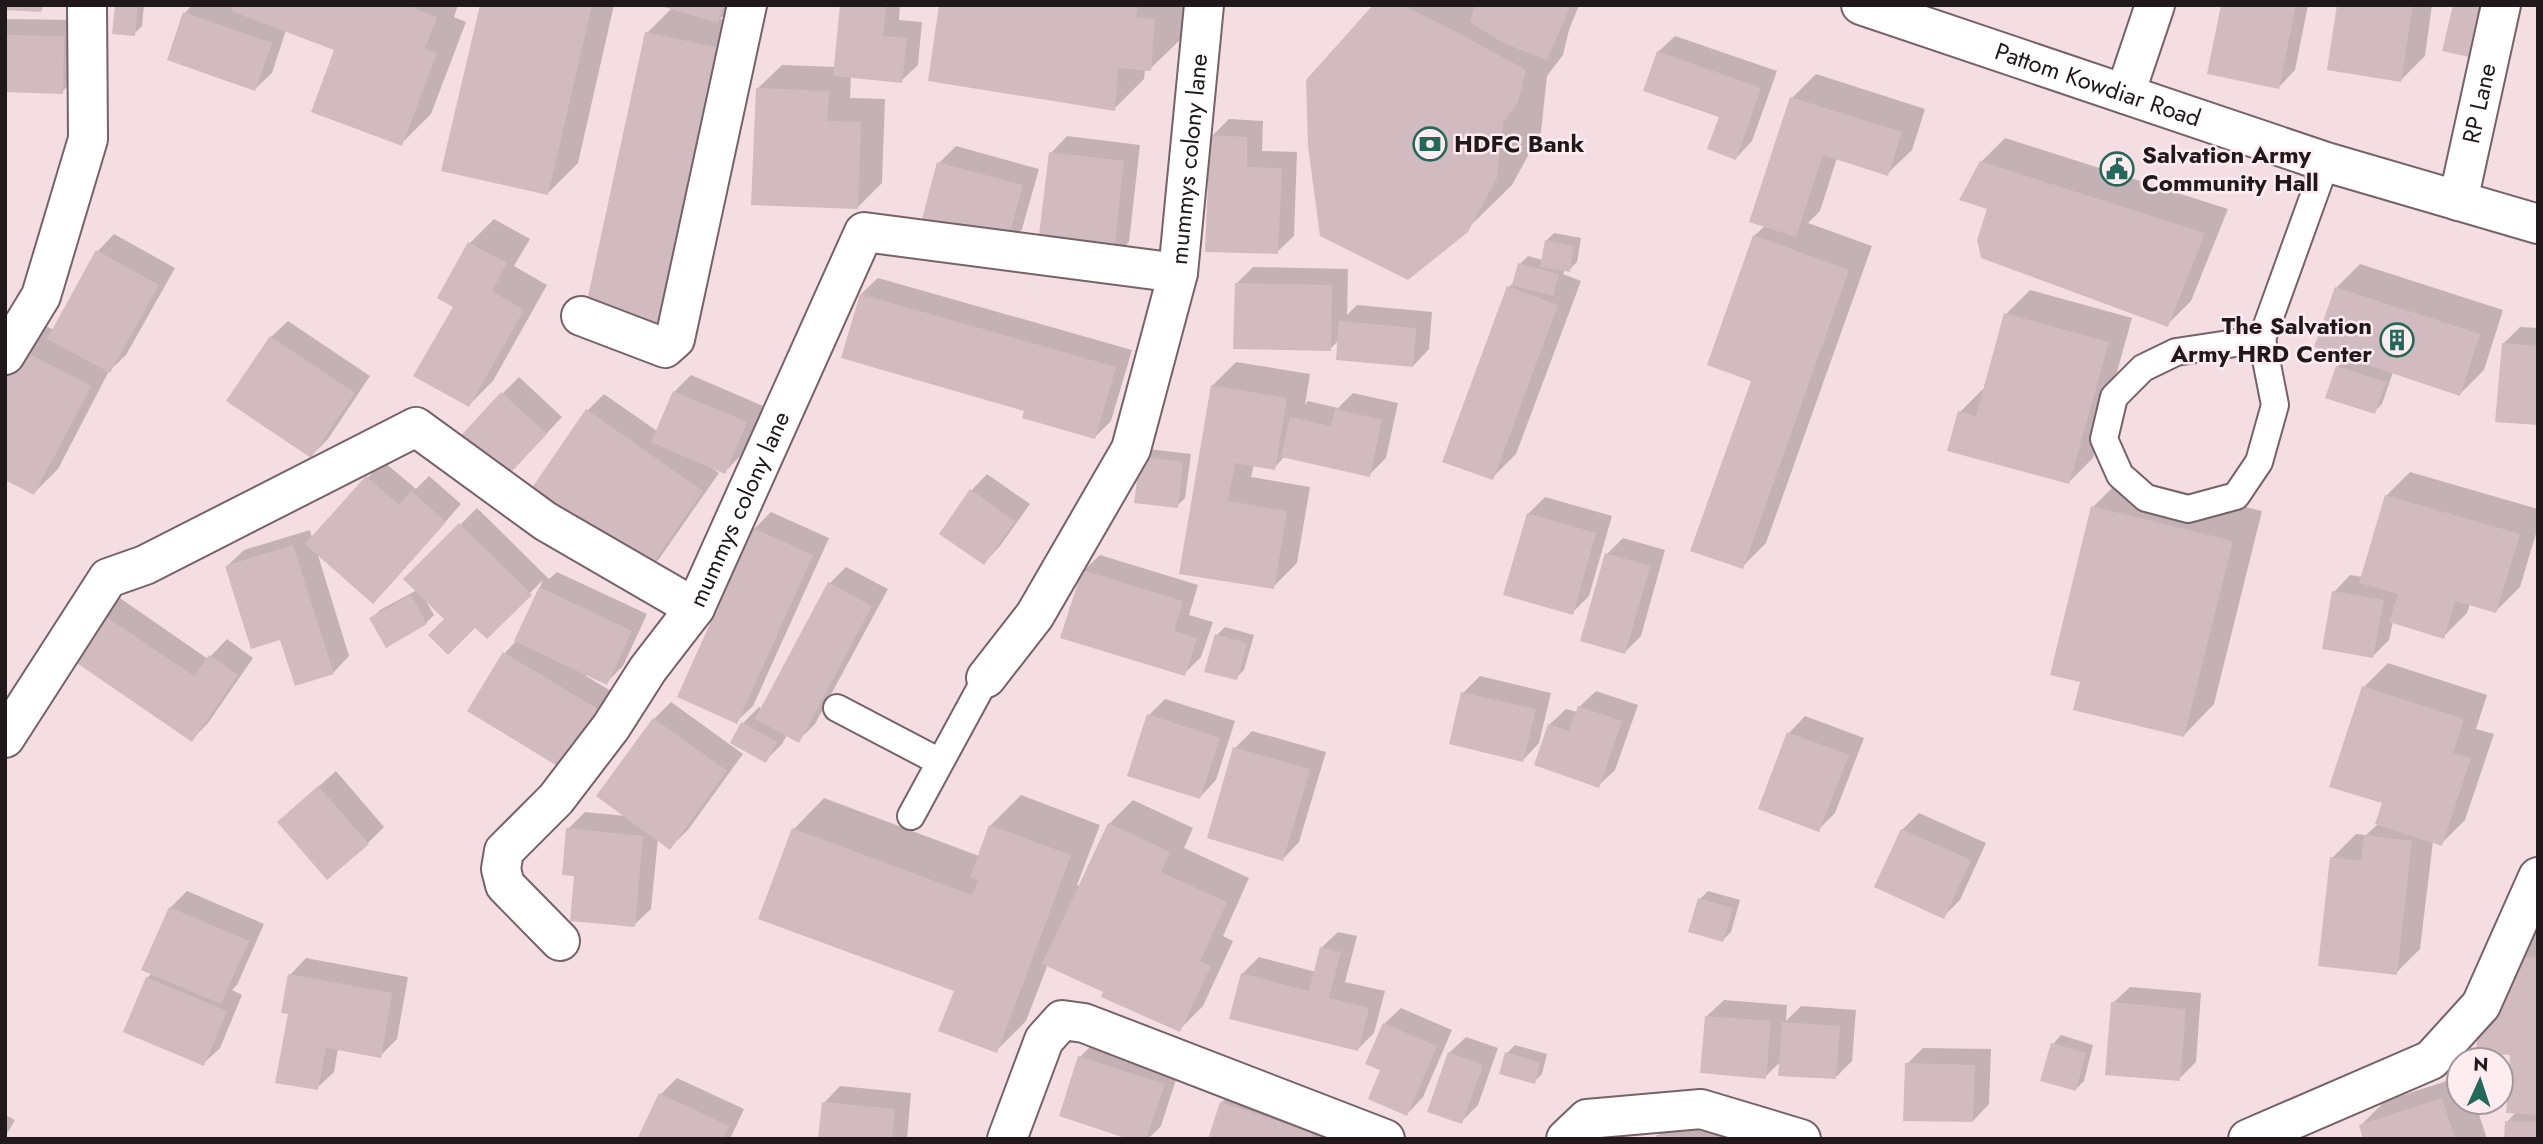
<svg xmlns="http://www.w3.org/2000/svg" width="2543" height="1144" viewBox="0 0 2543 1144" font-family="Jost,sans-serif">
<rect width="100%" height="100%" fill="#f5dee3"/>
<path fill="#0003" d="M117 5H144L142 26 134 34Z
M192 5H228L234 8 235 5H458L454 17 466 22 431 114 401 144 337 49 286 30 272 73 255 89 169 59 185 13Z
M482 5H614L578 163 548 193Z
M661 5H734L720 19 747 25 688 301 647 33 672 8Z
M842 5H900L899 20 922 22 918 65 901 81 851 76 850 98 885 99 882 183 858 207 757 89 782 65 836 67Z
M941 5H1183L1181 39 1150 69 1145 68 1144 79 1114 109Z
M1375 5H1579L1569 30 1563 55 1547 76 1541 132 1512 185 1466 230Z
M2223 5H2308L2295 70 2279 87Z
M2339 5H2432L2425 56 2401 80Z
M5 19 80 20 79 75 62 92 5 90Z
M1675 36 1777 71 1752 141 1736 158 1721 116 1658 52Z
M1816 74 1925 109 1912 150 1887 174 1837 158 1820 211 1808 223 1872 246 1766 543 1742 567 1753 380 1754 236 1766 225 1792 98Z
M1229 119 1263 121 1262 151 1297 152 1294 236 1277 252 1212 136Z
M1067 136 1140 145 1129 242 1112 259 1051 153Z
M2005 138 2228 209 2191 301 2167 325 1989 208 1981 162Z
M956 146 1039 169 1022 229 1006 245 939 163Z
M494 219 530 239 514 266 547 285 493 381 469 405 455 306 439 297 470 243Z
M1554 233 1581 238 1577 262 1569 270 1565 269 1563 274 1581 281 1516 454 1492 478 1509 287 1515 281 1520 264 1528 256 1543 260 1546 241Z
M114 234 175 268 126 355 109 371 58 469 34 493 22 350 46 326 54 330 98 251Z
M2360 264 2503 310 2484 370 2460 394 2393 372 2382 404 2374 412 2337 367 2348 356 2336 288Z
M1253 267 1348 269 1347 315 1357 305 1432 312 1429 349 1413 366 1339 340 1330 349 1236 284Z
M878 278 1132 350 1111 421 1095 437 1026 410 861 294Z
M2030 290 2132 318 2093 458 2069 482 1960 412 1984 388 2006 314Z
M288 321 370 376 328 439 311 456 271 337Z
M2520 327 2538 328V423L2503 344Z
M1236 362 1310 374 1305 405 1308 401 1338 408 1353 393 1398 403 1386 458 1369 475 1285 456 1274 468 1254 464 1251 477 1310 487 1297 563 1273 587 1181 572 1212 386Z
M691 375 763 406 741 455 725 472 710 467 719 473 659 559 643 576 587 411 604 394 657 431 674 392Z
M519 377 562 417 517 465 502 394Z
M1149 449 1191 454 1185 498 1177 506 1141 457Z
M383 461 416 489 429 476 461 504 390 585 317 552 349 656 333 673 281 638 227 566 244 550 310 530 312 538Z
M2410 472 2538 509V527L2520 587 2496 611 2470 604 2467 613 2443 637 2393 621 2389 640 2373 656 2334 592 2350 575 2362 577 2386 496Z
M987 474 1030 504 1000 546 984 563 971 491Z
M2123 477 2262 511 2214 704 2184 735 2082 680 2093 507Z
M1545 497 1612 516 1589 596 1572 613 1528 514Z
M477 508 549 579 557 572 647 614 623 666 606 683 587 674 586 676 616 694 580 751 469 710 505 653 517 640 543 580 487 636 475 625 446 619 426 601 434 615 426 623 372 618 380 610 417 590 406 579Z
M771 512 829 538 753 706 736 722 679 696 754 529Z
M1623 538 1665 550 1641 636 1625 652 1607 554Z
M1100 555 1198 585 1189 615 1213 622 1201 657 1184 674 1083 571Z
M846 567 888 589 815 724 799 740 787 735 782 744 766 760 743 723 759 707 762 709 830 583Z
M117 596 208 659 227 639 253 658 208 723 192 740 70 657Z
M1225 627 1254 635 1244 670 1236 678 1217 635Z
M2388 663 2487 695 2476 729 2494 734 2465 820 2441 844 2433 841 2420 949 2396 973 2332 858 2356 834 2366 835 2377 825 2384 802 2364 687Z
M1480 676 1551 693 1539 743 1523 760 1463 693Z
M1596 691 1638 705 1615 770 1598 786 1549 725 1566 709 1577 712 1579 707Z
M1165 699 1235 721 1216 780 1200 797 1149 715Z
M671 702 743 754 687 831 670 847 658 838 651 909 634 925 575 875 568 829 585 812 627 816 654 719Z
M1805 716 1864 738 1835 813 1818 830 1760 808 1789 733Z
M1252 731 1326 752 1299 842 1283 859 1235 748Z
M336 771 384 827 368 843 279 822Z
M1021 795 1100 825 1077 885 1080 886 1109 824 1133 800 1193 828 1184 848 1249 878 1223 936 1233 941 1203 1006 1179 1030 1106 991 1048 964 1026 1021 996 1051 956 990 760 918 794 829 824 798 979 856 991 825Z
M1919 813 1986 843 1960 900 1943 917 1902 830Z
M187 891 264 924 237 985 232 990 242 995 220 1048 203 1064 147 978 153 972 170 908Z
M1708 891 1740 900 1731 932 1723 940 1700 899Z
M2536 926H2538V1139L2507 1122 2516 1112 2512 1054 2478 1051Z
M1338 932 1357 936 1345 982 1385 991 1374 1033 1358 1049 1242 974 1259 957 1316 972 1321 948Z
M306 958 408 977 397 1039 380 1056 338 1048 334 1072 317 1088 290 1012V975Z
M2130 987 2201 993 2196 1062 2179 1079 2113 1003Z
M1724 1000 1787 1005 1786 1021 1801 1006 1856 1010 1852 1061 1835 1078 1781 1061 1765 1077 1707 1016Z
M1401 1008 1452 1030 1423 1097 1407 1114 1382 1069 1384 1024Z
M2061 1035 2093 1045 2084 1081 2076 1089 2053 1044Z
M1466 1037 1498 1048 1478 1105 1461 1122 1449 1053Z
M1097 1040 1180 1067 1161 1126 1148 1139H1134L1080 1057Z
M1515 1045 1547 1054 1542 1074 1534 1082 1507 1053Z
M1923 1048 1991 1049 1989 1104 1973 1121 1907 1064Z
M2459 1077V1102H2475L2487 1139H2365L2361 1125 2385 1101Z
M677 1078 744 1109 730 1139H639L661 1094Z
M1246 1079 1336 1108 1326 1139H1210L1221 1103Z
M840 1086 911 1093 907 1139H820L824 1103Z
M1682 1112 1749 1139H1657V1136Z
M5 1115 15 1120 5 1137Z"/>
<path fill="#d1bbc1" d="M5 5H44L41 12 5 10Z
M115 5H138L135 36 112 34Z
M233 5H405L437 17 425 48 437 53 402 146 311 112 334 50 231 11Z
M480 5H592L548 195 441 171Z
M657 5H723L718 23Z
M840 5H886L883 36 907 38 902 83 833 76Z
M939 5H1138L1136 17 1155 19 1151 71 1118 68 1115 111 928 81Z
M1373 5H1403L1451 29 1526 70 1518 102 1503 122 1497 178 1468 232 1408 280 1320 236 1308 146 1306 80Z
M1475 5H1571L1547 60 1503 43 1470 22Z
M2221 5H2296L2279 89 2207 74Z
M2337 5H2413L2401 82 2327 70Z
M2453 5H2482L2469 57 2442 51Z
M183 12 272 43 255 91 167 60Z
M645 32 724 49 665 327 585 310Z
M5 35 64 36 63 94 5 92Z
M1657 51 1761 88 1736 160 1707 149 1719 117 1643 91Z
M756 88 829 91 827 121 861 122 858 209 751 205Z
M1790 97 1902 132 1888 176 1823 155 1796 237 1749 222Z
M1210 135 1247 137V167L1282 168 1278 254 1205 252Z
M1049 152 1124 161 1113 260 1037 252Z
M1980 161 2205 233 2168 327 1981 258 1977 240 1987 209 1959 200Z
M937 162 1023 185 1006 247 921 223Z
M1753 235 1849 270 1743 569 1690 551 1751 381 1707 365Z
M1545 240 1574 246 1570 272 1540 267Z
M468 242 507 263 492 291 524 310 469 407 413 376 453 307 437 298Z
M96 250 159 285 110 373 47 339Z
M1518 263 1559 274 1553 296 1512 285Z
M1235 283 1332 285 1331 351 1233 349Z
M1507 286 1558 305 1493 480 1442 462Z
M2335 287 2480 334 2460 396 2314 347Z
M860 294 1116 367 1095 439 1022 418 1024 411 841 358Z
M2004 313 2109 342 2069 484 1947 451 1958 411 1976 416Z
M1339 321 1416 328 1413 367 1336 360Z
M270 336 355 393 311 458 226 401Z
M2502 343 2538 346V425L2495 422Z
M20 349 91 386 34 495 5 480V378Z
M2336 366 2386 382 2375 414 2325 398Z
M1211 385 1287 398 1275 470 1235 463 1228 501 1287 511 1274 589 1179 574Z
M673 391 747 422 725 474 651 442Z
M501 392 547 434 500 484 455 442Z
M586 409 703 491 643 578 525 498Z
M1335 409 1382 420 1370 477 1281 457 1290 417 1331 426Z
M1140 456 1183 462 1178 508 1134 503Z
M366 476 399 505 411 491 446 522 373 604 305 544Z
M970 489 1015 521 984 565 939 534Z
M2385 495 2520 534 2496 613 2455 601 2444 639 2389 622 2398 594 2359 583Z
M2091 506 2233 541 2184 737 2073 710 2080 682 2050 675Z
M1527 513 1596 533 1573 615 1503 595Z
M459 523 532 595 487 639 475 628 448 655 428 635 444 619 403 579Z
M753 528 813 555 737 724 677 697Z
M293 545 334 674 295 686 280 640 251 649 225 566Z
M1605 553 1650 566 1625 654 1580 641Z
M1082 570 1183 601 1174 631 1197 638 1185 676 1060 638Z
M828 582 872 606 799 743 755 719Z
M539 587 632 631 607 685 514 641Z
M2332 591 2384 600 2373 658 2322 649Z
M411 595 427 624 386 648 369 618Z
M99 612 194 676 209 655 238 675 192 742 68 657Z
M1215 634 1247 643 1237 680 1204 672Z
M503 652 601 711 564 770 467 711Z
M2362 686 2464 719 2453 753 2471 758 2442 846 2375 824 2382 803 2329 787Z
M1461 692 1536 709 1523 762 1449 744Z
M1578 706 1622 721 1599 788 1534 765 1548 724 1569 731Z
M1147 714 1220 738 1200 799 1127 776Z
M653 718 727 771 670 850 596 796Z
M741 722 777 742 766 763 730 743Z
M1787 732 1849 755 1819 832 1758 809Z
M1233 747 1310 769 1283 861 1207 838Z
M318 786 369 844 327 880 277 822Z
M1108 823 1170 852 1161 872 1227 902 1200 961 1211 966 1180 1032 1101 997 1103 992 1042 964Z
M989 825 1071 855 997 1053 938 1031 954 991 758 919 792 828 972 895 978 880 970 877Z
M566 828 643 836 635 927 570 921 574 876 562 875Z
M1901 829 1971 860 1944 919 1874 887Z
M2364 835 2412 841 2397 975 2318 966 2330 857 2361 861Z
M1698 898 1733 908 1723 942 1688 932Z
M169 907 249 941 221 1004 141 970Z
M1320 947 1341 952 1329 998 1369 1008 1358 1051 1229 1019 1241 973 1309 991Z
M2504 956 2538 958V1115L2506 1113 2510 1055 2476 1053 2479 1010 2499 1012Z
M288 974 392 993 381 1058 326 1048 318 1090 275 1083 288 1014 281 1013Z
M146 977 227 1011 204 1066 123 1032Z
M2111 1002 2186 1009 2180 1081 2105 1075Z
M1705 1016 1771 1021 1766 1079 1700 1073Z
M1782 1022 1840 1026 1836 1079 1778 1076Z
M1383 1023 1437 1046 1407 1116 1368 1099 1380 1070 1365 1064Z
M2051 1043 2086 1053 2076 1091 2040 1081Z
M1448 1052 1483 1065 1462 1124 1427 1112Z
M1505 1052 1540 1062 1535 1084 1499 1074Z
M1078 1056 1165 1084 1146 1139H1128L1059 1116Z
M1905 1063 1975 1065 1973 1122 1903 1121Z
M659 1093 729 1126 723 1139H637Z
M2442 1098 2455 1139H2363L2359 1125Z
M822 1102 895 1109 892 1139H818Z
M1220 1102 1313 1132 1311 1139H1208Z
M2505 1121 2538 1122V1139H2504Z
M1656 1135 1680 1137 1679 1139H1655Z"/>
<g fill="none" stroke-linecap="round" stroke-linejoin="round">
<defs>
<path id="lane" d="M2262 339 2275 405 2259 462 2236 496 2188 509 2146 498 2120 475 2104 439 2114 397 2143 368 2176 352 2262 339 2326 162
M837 708 940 762
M911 816 986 678"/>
<g id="street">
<path d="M2125 94 2155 5"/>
<path id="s1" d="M2458 201 2501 5"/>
<path d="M581 316 665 348 675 339 747 5"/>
<path d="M5 355 41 296 88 139 87 5"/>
<path d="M986 678 1035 615 1131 449 1178 273"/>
<path id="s2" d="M5 738 108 578 145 565 416 427 545 521 695 608 864 232 1178 273 1204 5"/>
<path d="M560 941 505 885 501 869 504 851 556 799 611 727 648 669 695 608"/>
<path d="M1007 1139 1044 1040 1062 1020 1084 1023 1385 1139"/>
<path d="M1566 1139 1587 1119 1701 1109 1801 1139"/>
<path d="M2248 1139 2431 1060 2481 1005 2538 877"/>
</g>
<g id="secondary">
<path id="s3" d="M1861 5 2326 162 2538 224"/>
</g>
</defs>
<use href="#lane" stroke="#766267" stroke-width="30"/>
<use href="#street" stroke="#766267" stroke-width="42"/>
<use href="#secondary" stroke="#766267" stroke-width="42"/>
<use href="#lane" stroke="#fff" stroke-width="26"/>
<use href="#street" stroke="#fff" stroke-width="38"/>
<use href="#secondary" stroke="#fff" stroke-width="38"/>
</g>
<defs>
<symbol id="bank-ring" viewBox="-11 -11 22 22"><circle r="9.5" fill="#ffecf1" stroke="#246859" stroke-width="1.5"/><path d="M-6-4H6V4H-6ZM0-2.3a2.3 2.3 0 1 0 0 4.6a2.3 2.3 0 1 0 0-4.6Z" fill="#246859"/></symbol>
<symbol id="civic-ring" viewBox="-11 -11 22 22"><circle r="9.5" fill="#ffecf1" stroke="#246859" stroke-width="1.5"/><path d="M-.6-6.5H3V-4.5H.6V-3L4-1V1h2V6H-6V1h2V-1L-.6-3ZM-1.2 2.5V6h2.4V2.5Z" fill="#246859"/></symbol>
<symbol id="building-ring" viewBox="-11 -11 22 22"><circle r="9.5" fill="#ffecf1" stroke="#246859" stroke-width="1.5"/><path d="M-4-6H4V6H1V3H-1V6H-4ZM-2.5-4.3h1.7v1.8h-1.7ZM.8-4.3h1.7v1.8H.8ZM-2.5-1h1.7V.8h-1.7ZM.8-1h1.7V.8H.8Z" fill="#246859"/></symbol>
</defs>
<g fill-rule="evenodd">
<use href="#bank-ring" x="1411" y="125" width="38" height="38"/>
<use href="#civic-ring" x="2098" y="150" width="38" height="38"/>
<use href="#building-ring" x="2378" y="321" width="38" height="38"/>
</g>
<g text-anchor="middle" stroke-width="5" stroke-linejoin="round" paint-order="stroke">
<g font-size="24" fill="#20181a" stroke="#ffecf1">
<text dy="8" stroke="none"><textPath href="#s3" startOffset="250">Pattom Kowdiar Road</textPath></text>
<text dy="8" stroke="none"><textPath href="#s1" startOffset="100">RP Lane</textPath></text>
<text dy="8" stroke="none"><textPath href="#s2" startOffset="1710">mummys colony lane</textPath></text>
<text dy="8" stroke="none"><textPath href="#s2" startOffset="975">mummys colony lane</textPath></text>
</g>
<g font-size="24" font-weight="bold" fill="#20181a" stroke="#ffecf1" text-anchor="start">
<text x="1454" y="152">HDFC Bank</text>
<text x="2142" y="163">Salvation Army<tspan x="2142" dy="28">Community Hall</tspan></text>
<text x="2372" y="334" text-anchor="end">The Salvation<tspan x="2372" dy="28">Army HRD Center</tspan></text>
</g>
</g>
<rect width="2543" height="1144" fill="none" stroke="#20181a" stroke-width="14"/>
<g transform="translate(2480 1081) rotate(3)"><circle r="33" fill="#ffecf1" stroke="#a6979b" stroke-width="2"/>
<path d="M0-5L12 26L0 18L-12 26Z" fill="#246859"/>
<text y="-10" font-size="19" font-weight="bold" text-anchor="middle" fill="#20181a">N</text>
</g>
</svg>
